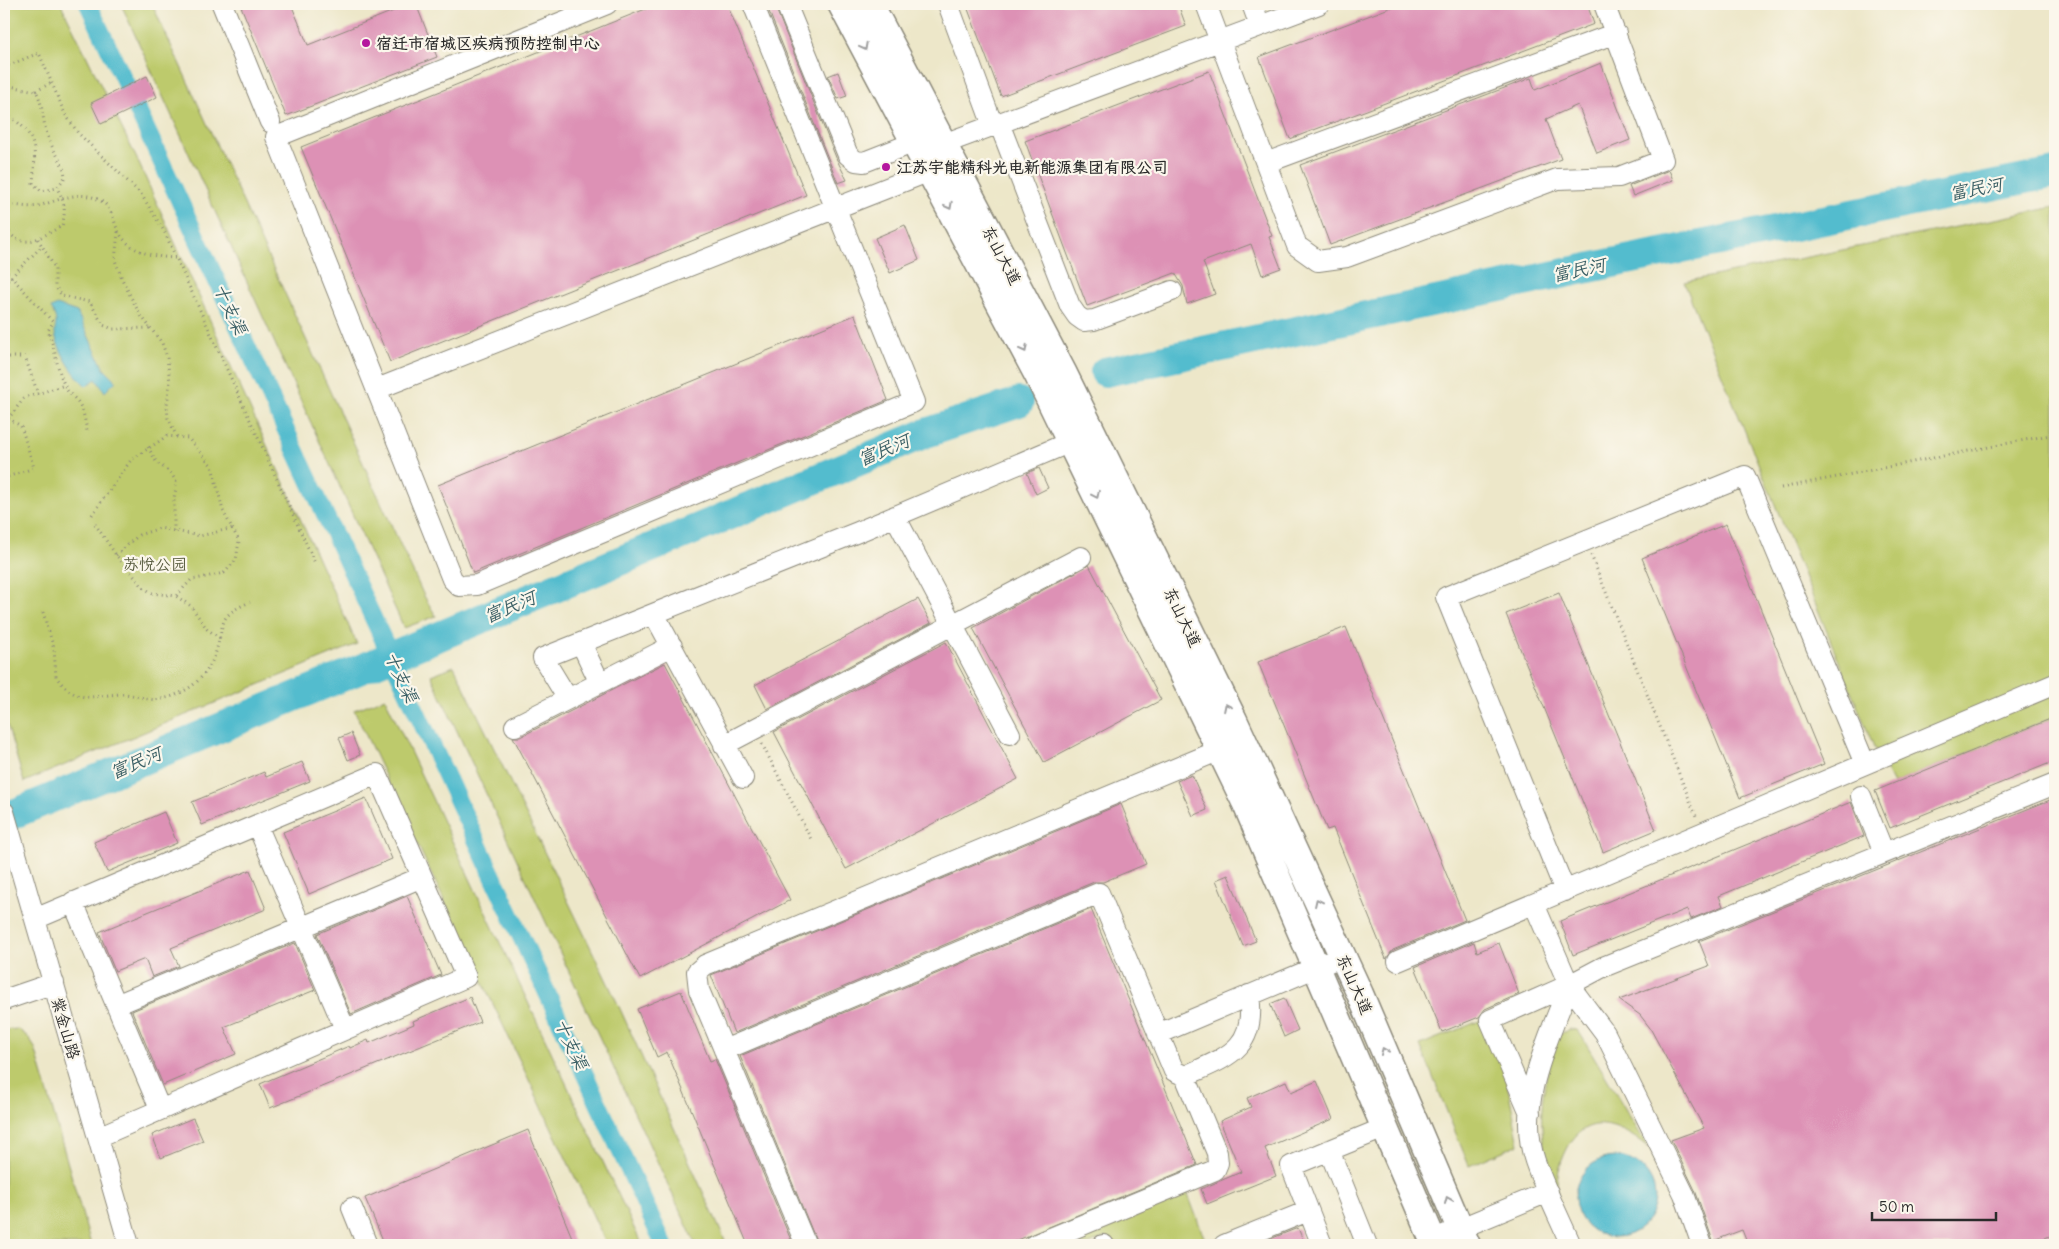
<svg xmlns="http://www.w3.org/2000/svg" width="2059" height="1249" viewBox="0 0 2059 1249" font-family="Delius,'LXGW WenKai TC',sans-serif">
<rect width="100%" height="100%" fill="#fbf7ec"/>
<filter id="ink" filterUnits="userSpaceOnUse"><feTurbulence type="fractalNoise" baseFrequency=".02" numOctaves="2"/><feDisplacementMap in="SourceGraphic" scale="10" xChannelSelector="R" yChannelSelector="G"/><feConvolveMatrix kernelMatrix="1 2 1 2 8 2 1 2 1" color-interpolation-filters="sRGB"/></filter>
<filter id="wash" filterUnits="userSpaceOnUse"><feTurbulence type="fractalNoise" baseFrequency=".0096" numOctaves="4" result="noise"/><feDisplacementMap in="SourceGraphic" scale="20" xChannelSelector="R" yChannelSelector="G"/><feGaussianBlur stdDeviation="1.12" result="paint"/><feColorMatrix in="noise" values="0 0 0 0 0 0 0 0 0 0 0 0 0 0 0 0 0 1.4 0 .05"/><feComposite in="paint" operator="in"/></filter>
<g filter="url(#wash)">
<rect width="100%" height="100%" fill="#ede7c9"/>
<path fill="#bdca6c" stroke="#747a4c" d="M4 4H61L136 157 357 644 24 782 4 714Z
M121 4H152L424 596 436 616 404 628Z
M2055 207V717L1893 784 1874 747 1684 282Z
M454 666 616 1000 727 1245H696L431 675Z
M385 698 642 1245H607L354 710Z
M1484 1019 1504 1067 1519 1144 1469 1166 1420 1045Z
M18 1029 28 1037 35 1048 91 1245H4V1030Z
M1570 1029 1577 1030 1581 1035 1648 1147C1620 1125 1586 1109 1566 1151 1560 1164 1556 1177 1557 1192 1534 1133 1539 1093 1558 1035Z
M1187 1192 1207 1245H1110L1106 1237 1087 1245H1058Z"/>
<path fill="#52bcce" stroke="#3e747c" d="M57 305 77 312 104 369 116 381 105 392 96 379 86 386C74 375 61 355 56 338 52 325 61 326 51 308Z
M1575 1197a40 40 0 1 1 80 0a40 40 0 1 1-80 0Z"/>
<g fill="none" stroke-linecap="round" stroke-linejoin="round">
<path stroke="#52bcce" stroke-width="18" d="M88 4 126 84
M137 109 664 1245"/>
<path stroke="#52bcce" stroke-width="30" d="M1105 372 1612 263 2055 173
M4 818 926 433 1019 402"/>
</g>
<g id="blocks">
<path fill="#dd91b5" d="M240 4H291L308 45 411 4H416L437 57 286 116Z
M658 4H727L806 195 390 362 301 147Z
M766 4H774L837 160 847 180 838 183Z
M966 4H1178L1186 26 1001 96Z
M1400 4H1587L1594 24 1290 139 1259 57Z
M1601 63 1630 140 1597 153 1578 105 1546 119 1561 159 1330 245 1300 165 1531 78 1535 90Z
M1209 71 1272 236 1269 237 1281 268 1262 275 1251 244 1203 262 1215 294 1187 304 1183 286 1175 273 1087 306 1025 141Z
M838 72 847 96 838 99 828 76Z
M147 76 157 97 101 124 91 103Z
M1669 170 1673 180 1633 196 1629 186Z
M905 225 919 260 890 273 875 238Z
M855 315 888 400 473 573 438 485Z
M1039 468 1048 488 1036 494 1027 473Z
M1726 524 1824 764 1740 798 1642 558Z
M1089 565 1161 700 1044 762 973 628Z
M1559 593 1656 830 1603 852 1506 614Z
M918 599 931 623 767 709 755 685Z
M1346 627 1465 920 1393 950 1386 959 1333 828 1327 830 1258 662Z
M946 642 1018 779 846 869 774 732Z
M665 663 790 900 640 979 513 737H520Z
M2055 717V761L1890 828 1875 791Z
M351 733 360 755 348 760 339 738Z
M302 762 310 781 202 825 192 802 264 772 266 777Z
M1192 775 1207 810 1193 816 1177 781Z
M366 798 392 859 309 894 283 832Z
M2055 798V1234L2027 1245H1748L1742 1230 1713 1241 1695 1190 1671 1140 1704 1128 1650 1028 1640 1015 1619 1000 1709 966 1699 941Z
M1851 802 1864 836 1719 896 1723 906 1691 919 1687 909 1573 955 1560 921Z
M1121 804 1146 864 1103 882H1094L734 1033 711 975Z
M164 812 177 843 107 872 94 842Z
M250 870 266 909 171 948 179 966 152 977 145 959 115 971 99 932Z
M1228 875 1256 941 1243 946 1216 880Z
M407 896 441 975 351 1014 317 934Z
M1091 909 1197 1165 1006 1245H818L740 1056Z
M1474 942 1477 952 1499 943 1519 994 1485 1009 1479 1017 1442 1032 1415 967Z
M295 943 315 990 224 1027 236 1054 163 1085 132 1011Z
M681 991 710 1061 715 1059 793 1245H748L667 1052 657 1057 637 1009Z
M470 997 480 1022 270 1108 260 1084 349 1046 350 1048 368 1040 369 1043 414 1024 413 1021Z
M1284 998 1298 1030 1284 1037 1270 1004Z
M1286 1081 1291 1092 1317 1081 1333 1119 1265 1148 1276 1176 1207 1204 1201 1189 1241 1172 1220 1121 1251 1107 1247 1098Z
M193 1118 203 1141 161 1158 152 1135Z
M528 1130 575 1245H385L365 1198Z
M1298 1228 1305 1245H1255Z"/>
</g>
</g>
<g filter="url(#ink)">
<use href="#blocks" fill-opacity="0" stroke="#8c897a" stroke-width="1"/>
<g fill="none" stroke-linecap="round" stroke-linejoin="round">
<defs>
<path id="minor" d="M222 4 270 122
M607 4 276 137 452 579 459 586 477 585 914 402 753 4
M786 4 848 155 856 161 864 162 915 142
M948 4 993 126
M1206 4 1297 246 1318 261 1347 257 1557 179 1619 177 1663 160 1604 4
M1252 4 1260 26
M999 123 1070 306 1077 316 1084 321 1094 320 1172 291
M930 149 1319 4
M1266 163 1616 33
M377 389 930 171
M895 516 1010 734
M654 614 743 778
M581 643 600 683
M568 699 543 658 858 532 1082 437
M515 726 672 646
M724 745 1081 557
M1861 796 1884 853
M4 812 129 1245
M257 825 345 1029
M1565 891 1446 597 1745 476 1865 764
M73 902 160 1109
M1534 904 1569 985C1549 1039 1515 1103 1535 1161 1545 1190 1559 1217 1571 1245
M35 919 377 774 466 977 98 1137
M1398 961 2055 684
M4 1000 54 983
M116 1005 422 877
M1158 1034 1343 956
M724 1050 1099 893 1174 1071 1185 1076 1217 1153 1218 1163 1215 1170 1034 1245
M1185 1076C1227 1057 1257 1049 1249 995
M1530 1113 1490 1020 1569 985
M1329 1150 1367 1245
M352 1208 367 1245
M1432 1240 1548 1192
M806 1245 699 990 697 972 705 965 1232 745
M1103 1245H1104
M1224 1245 1308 1211
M1322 1245 1291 1166 1384 1128
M1702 1245 1684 1194 1605 1033 1569 985 1603 967 2055 784"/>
<path id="major" d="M841 4 1038 376 1245 802 1435 1245
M870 4 1063 372 1234 720 1360 994 1467 1245"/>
</defs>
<use href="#minor" stroke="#8c897a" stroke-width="22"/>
<use href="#major" stroke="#8c897a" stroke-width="29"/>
<path stroke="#8c897a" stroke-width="3" stroke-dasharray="1 4" stroke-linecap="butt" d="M4 67 39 53 65 114 78 133 141 194 164 231 315 563
M4 85 36 91C44 106 42 122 48 137 53 152 64 162 65 177L57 188 41 191 33 183C36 148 38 133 4 113
M36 91 51 83
M4 203C15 205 27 208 38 206 58 201 80 188 101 201 110 206 113 217 116 226 126 252 152 257 176 258
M4 224C19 254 39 238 62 226 66 211 65 202 57 188
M118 232 115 260 122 279 139 313 162 343 167 357 170 382 167 405 168 418 177 437
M38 239 55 268V286L62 296 90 302 103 325 113 329 151 328
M4 269 53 322 48 331C56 350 57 373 67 390 70 395 75 398 78 402 84 411 85 421 87 431
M4 284 42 246
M4 357H25L38 394
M4 416 21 426 34 468 4 478
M8 419 24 398 65 385
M148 447 157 463 170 472 177 483 174 498V532
M1781 488 2055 434
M92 515 131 460 167 436 188 438 212 466 223 511 239 541 236 560 224 573 191 580 176 596
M95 524 116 555 143 587 152 593 176 596 191 606 207 629 220 638
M116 555 139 535 160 528 200 536 233 528
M1591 555 1696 816
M43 612 54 649 56 677C79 705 88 696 120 694 134 693 147 702 161 699 189 694 210 675 217 648 220 639 221 627 225 619 231 610 241 606 250 602
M762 744 811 839"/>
<use href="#minor" stroke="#fff" stroke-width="20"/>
<use href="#major" stroke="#fff" stroke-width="26"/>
</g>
<defs><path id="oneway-chevron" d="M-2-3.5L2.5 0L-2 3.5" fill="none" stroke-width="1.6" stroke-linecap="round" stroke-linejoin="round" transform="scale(1.25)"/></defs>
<g stroke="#a0a0a0">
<use href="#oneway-chevron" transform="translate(864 47) rotate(62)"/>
<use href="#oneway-chevron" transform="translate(949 206) rotate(62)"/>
<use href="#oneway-chevron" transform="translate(1024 349) rotate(62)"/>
<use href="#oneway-chevron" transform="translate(1096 495) rotate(65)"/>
<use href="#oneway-chevron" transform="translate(1227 707) rotate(-116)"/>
<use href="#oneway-chevron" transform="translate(1318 902) rotate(-115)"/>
<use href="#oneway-chevron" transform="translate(1384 1051) rotate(-113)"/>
<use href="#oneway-chevron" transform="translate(1448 1200) rotate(-113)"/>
</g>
</g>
<g fill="#b5179e" stroke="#fbf7ec" stroke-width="2">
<circle cx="366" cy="43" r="5"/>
<circle cx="886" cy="167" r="5"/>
</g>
<g text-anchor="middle" stroke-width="4.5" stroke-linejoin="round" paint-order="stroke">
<g font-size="16" font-weight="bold" fill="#2b2b2b" stroke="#fbf7ec" text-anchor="start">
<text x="376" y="49">宿迁市宿城区疾病预防控制中心</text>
<text x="896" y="173">江苏宇能精科光电新能源集团有限公司</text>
</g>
<g font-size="16" fill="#2b2b2b" stroke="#fbf7ec">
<text transform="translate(1002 255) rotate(62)" y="6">东山大道</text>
<text transform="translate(1183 617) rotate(64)" y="6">东山大道</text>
<text transform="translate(1355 984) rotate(66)" y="6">东山大道</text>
<text transform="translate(66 1028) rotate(74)" y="6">紫金山路</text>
</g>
<g font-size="16" fill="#575b3e" stroke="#fbf7ec">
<text x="155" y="570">苏悦公园</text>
</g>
<g font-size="18" font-style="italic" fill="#395e64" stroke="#fbf7ec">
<text transform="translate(1976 189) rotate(-11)" y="6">富民河</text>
<text transform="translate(1579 270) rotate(-12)" y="6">富民河</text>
<text transform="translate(230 309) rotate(65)" y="6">十支渠</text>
<text transform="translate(884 450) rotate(-23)" y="6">富民河</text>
<text transform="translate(510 607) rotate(-23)" y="6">富民河</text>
<text transform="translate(401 677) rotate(65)" y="6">十支渠</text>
<text transform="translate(136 763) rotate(-23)" y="6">富民河</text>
<text transform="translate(571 1044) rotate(65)" y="6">十支渠</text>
</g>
</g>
<rect width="2059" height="1249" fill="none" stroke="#fbf7ec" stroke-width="20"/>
<path d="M1872 1212v8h124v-8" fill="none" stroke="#2b2b2b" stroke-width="2.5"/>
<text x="1879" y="1212" font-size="15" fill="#2b2b2b" stroke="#fbf7ec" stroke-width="4" paint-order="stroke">50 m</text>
</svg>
